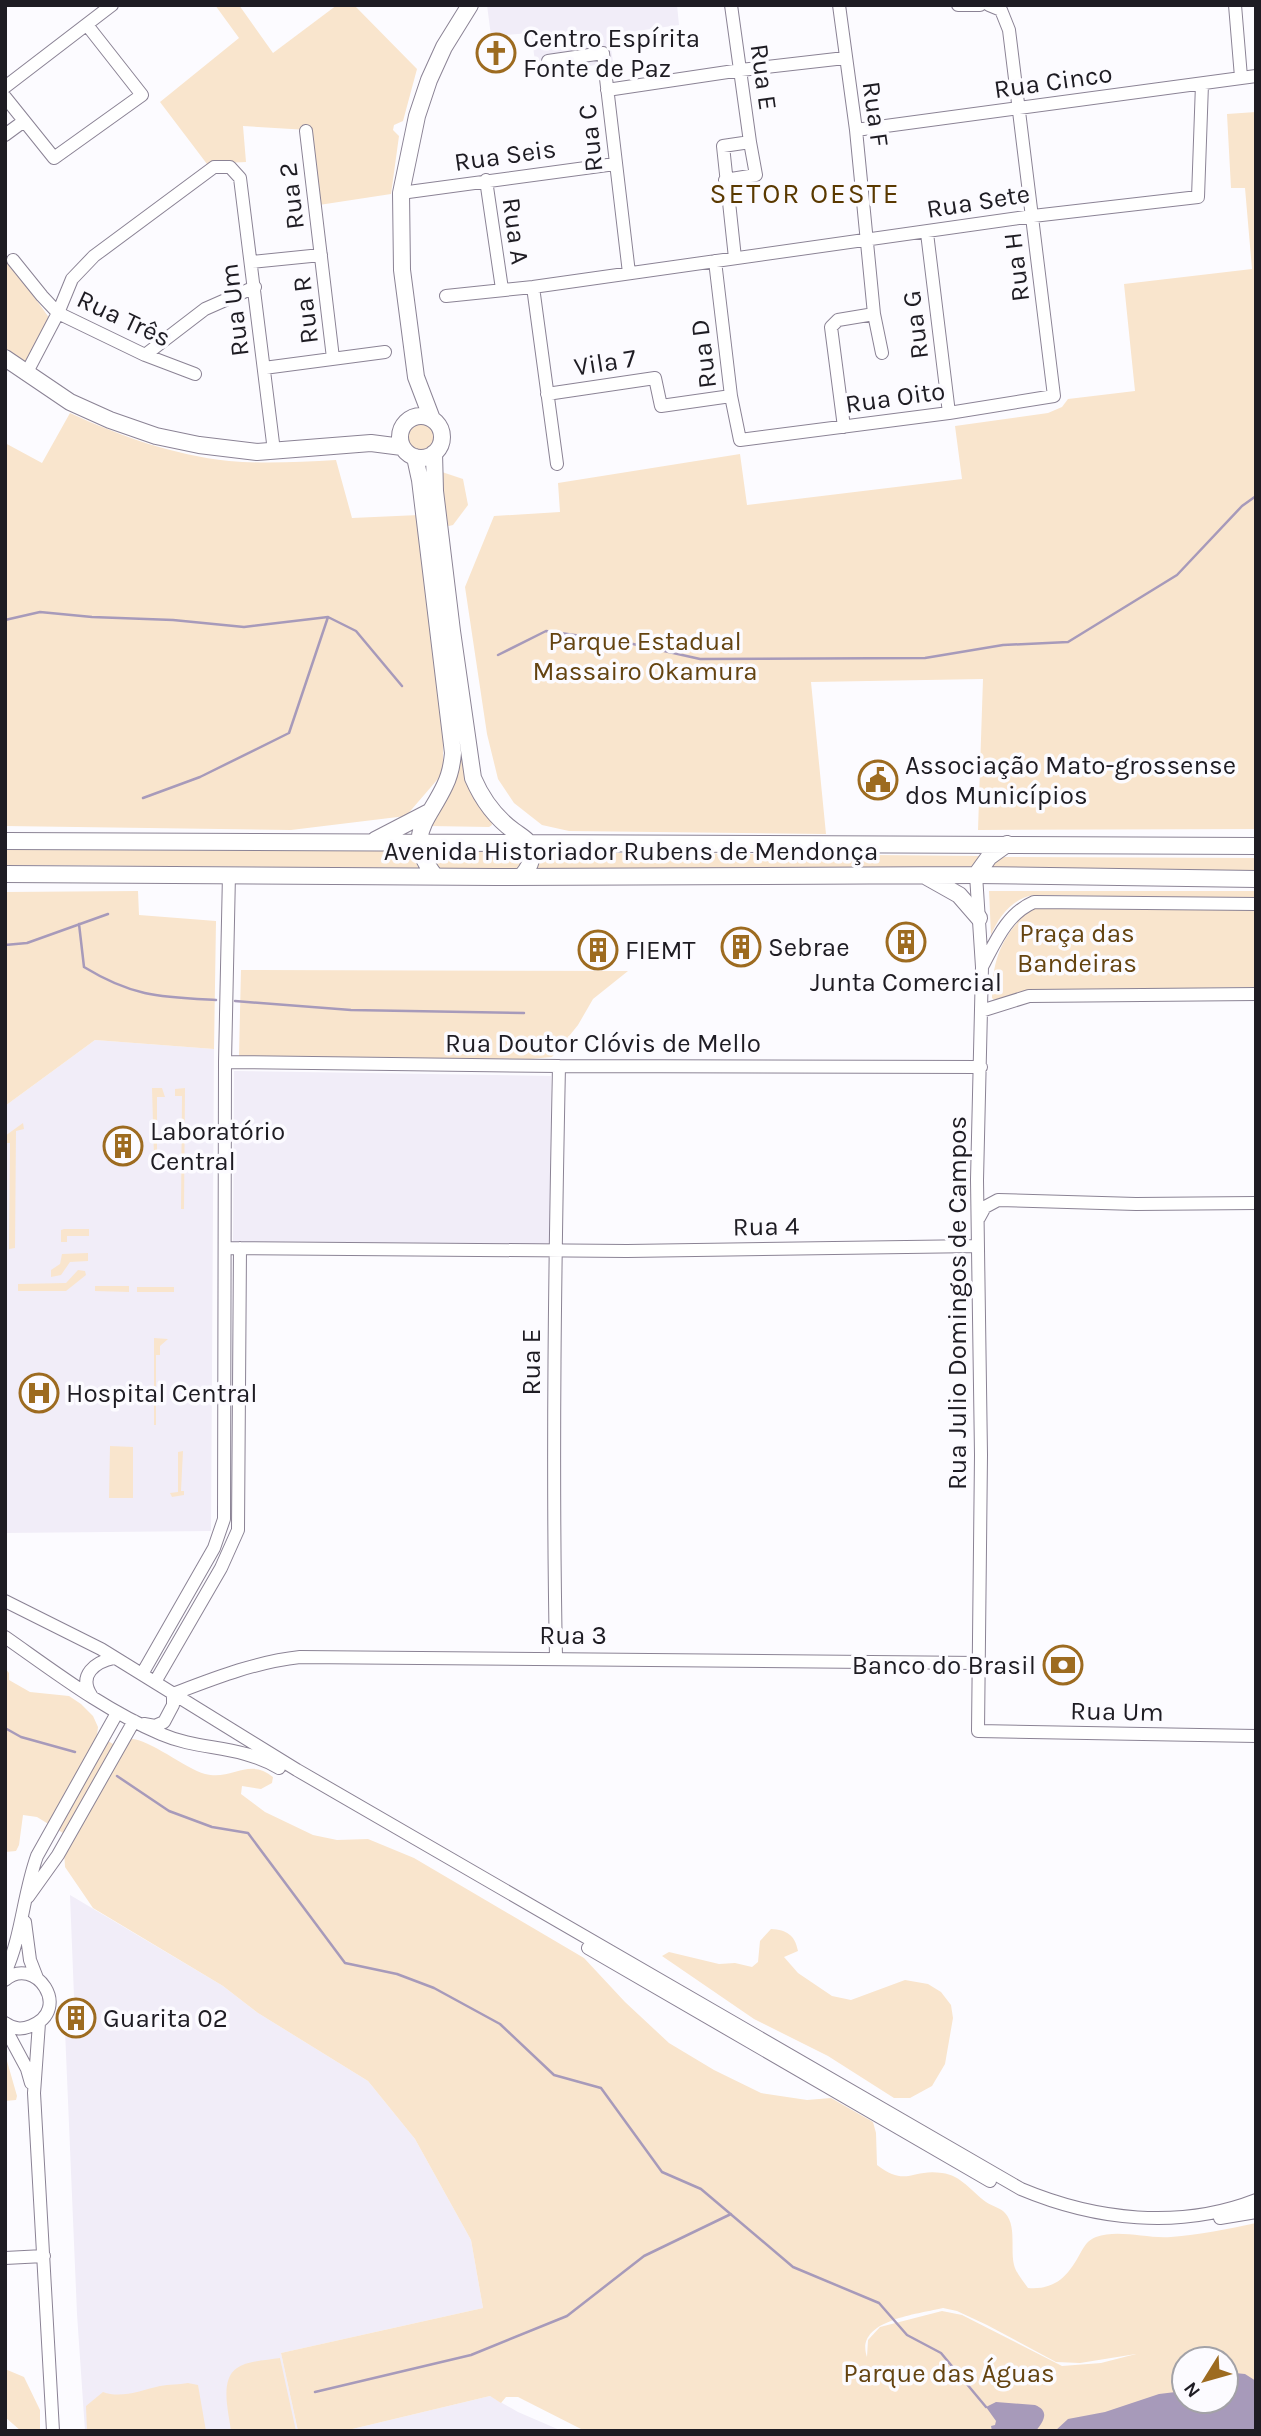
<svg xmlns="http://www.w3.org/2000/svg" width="1261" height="2436" viewBox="0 0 1261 2436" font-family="Karla,sans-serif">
<rect width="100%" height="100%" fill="#fcfbff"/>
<path fill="#f1edf8" d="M487 5H677L679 25 609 35 613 62 537 75 531 33 491 36Z
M95 1040 214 1049 211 1531 5 1533V1106Z
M234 1071 551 1076 550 1249 233 1244Z
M70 1895 223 1986 258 2013 368 2081 415 2139 471 2240 483 2308 281 2353 298 2431H85L77 2314 65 2030 85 2007 74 1997Z
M490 2396 518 2412 562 2431H344Z"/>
<path fill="#f9e5cd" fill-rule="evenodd" d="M215 5H239L273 53 337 5H354L417 69 403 121 394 125 393 130 399 136 391 194 319 205 308 130 243 126 246 162 207 164 160 102 239 38Z
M1256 112V829L978 830 983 679 811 682 826 834 569 831 542 825 514 803 498 779 487 734 465 587 494 516 560 512 558 483 740 454 747 505 962 479 955 426 1048 413 1062 407 1068 399 1135 391 1124 284 1252 269 1245 188H1231L1227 114Z
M5 256 50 319 24 366 5 350Z
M70 413C120 436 173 455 229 461 264 464 300 462 336 460L352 518 419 515 443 727V773L406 816 291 830 5 826V443L42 463Z
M405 437a15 15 0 1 1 30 0a15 15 0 1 1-30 0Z
M439 471 463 479 468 505 453 525 449 526 446 525Z
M444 638 469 788C475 800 491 813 492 825L489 827 430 826 447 794Z
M5 850 416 851 418 868 5 865Z
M425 851 529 852 524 869 434 868Z
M535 852 985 856 974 871 535 869Z
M998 857 1256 858V872L985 870Z
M138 891 139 915 216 921 214 1049 95 1040 5 1106V892Z
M989 891H1256V898L1034 895C1013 898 999 916 991 935Z
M1035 905 1256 909V987L1031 991 994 1000 992 998C992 956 1004 932 1035 905Z
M241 970 628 971 593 999 578 1025 552 1057 530 1059 239 1056Z
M152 1088H162L165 1097H157V1152H164V1157H154Z
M185 1088 184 1209H181L182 1096H175V1089Z
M23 1123 24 1129 16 1131 15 1248 9 1249 10 1143H5V1136Z
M64 1229H89V1236H67V1242H61V1230Z
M88 1253V1261L70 1262 61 1275 51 1277V1270L60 1264 62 1254Z
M78 1270 85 1271 86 1275 66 1291H18V1284L66 1283Z
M95 1286H129V1292L95 1291Z
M137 1287H174V1292H137Z
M154 1338 168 1339 160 1346V1355H156V1425H154Z
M110 1446 133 1447V1498H109Z
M183 1451 181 1491H184V1495L172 1497 170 1493 178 1492V1452Z
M5 1668 9 1673V1680L30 1692 69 1696 81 1704 93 1716 98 1727 97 1735 115 1745C119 1743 125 1739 130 1739 146 1737 185 1768 205 1774 232 1781 249 1757 273 1777L272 1783 261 1789 242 1786 241 1794 265 1812 313 1835 337 1840 368 1839 414 1858 584 1958 625 2002 669 2043 714 2070 761 2093 807 2100 831 2098 873 2122 876 2133 877 2165C907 2188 912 2168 942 2173 961 2175 972 2192 986 2202 992 2206 1001 2208 1005 2213 1017 2226 1010 2249 1014 2265 1016 2273 1023 2281 1028 2288 1056 2290 1068 2276 1081 2252 1085 2245 1088 2240 1096 2237 1119 2229 1147 2239 1171 2237 1199 2235 1228 2229 1256 2223V2431H585L518 2397H506L501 2403 490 2396 344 2431H298L281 2353 483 2308 471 2240 415 2139 368 2081 258 2013 223 1986 93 1908 65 1867 63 1833 37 1817 23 1815 19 1845 16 1851 5 1852ZM943 2308 957 2311 987 2325 1056 2362 1080 2363 1136 2354 1101 2363 1062 2366 962 2315 942 2311 880 2327 868 2340 867 2357C854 2320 919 2314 943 2308ZM1184 2359H1226V2401H1184Z
M771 1929C787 1930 795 1935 798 1951L784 1957 798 1973 832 1996 851 2000 905 1980 928 1984 941 1992 951 2005 953 2018 945 2064 932 2086 910 2098H894L828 2056 754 2019 662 1956 669 1952 719 1964 735 1963 752 1967 758 1962 760 1941Z
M5 2054 17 2096 16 2100 5 2101Z
M280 2358 296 2431H231C229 2413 219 2380 237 2368 247 2361 267 2360 280 2358Z
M5 2369 24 2377 40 2410V2431H21L5 2417Z
M188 2383 198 2385 206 2431H87L86 2406 103 2392C121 2399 142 2390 160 2386 169 2384 179 2385 188 2383Z"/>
<path fill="#a79aba" d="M1235 2373 1245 2374 1256 2381V2431H1055L1068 2419 1105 2412 1159 2394 1184 2391V2401H1226V2375Z
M996 2402 1035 2405C1050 2411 1044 2421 1036 2431H992L991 2426 995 2425 996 2421 986 2407Z"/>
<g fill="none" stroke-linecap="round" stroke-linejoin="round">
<path stroke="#a79aba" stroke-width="2.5" d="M5 620 40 612 92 617 173 620 244 627 328 617
M498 655 546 631 624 642 700 659 925 658 1003 645 1068 642 1177 575 1242 506 1256 496
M143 798 200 777 289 733 328 617 356 631 402 686
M79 924 84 967C133 997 161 997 216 1000
M5 945 27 943 108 914
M235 1001 351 1010 524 1013
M5 1728 21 1737 75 1752
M117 1776 169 1811 212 1827 248 1833 345 1963 397 1974 434 1988 500 2024 554 2075 601 2088 662 2172 701 2189 793 2267 879 2303 907 2335 941 2353 986 2407
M315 2392 471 2355 567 2316 644 2256 731 2214"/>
<defs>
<path id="minor" d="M731 5 750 142 723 146 735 258
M839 5 856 130 874 314 882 353
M958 5H980
M1235 5 1241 77
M548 61 603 53 629 273
M5 87 112 5
M607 90 741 70 845 58
M5 97 54 158 142 95 87 25
M856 130 1256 76
M306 131 333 358
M5 135 24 121
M486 180 502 289
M725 180 756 175 750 142
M401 193 615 164
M927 233 949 413
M13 260 42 296 58 313 145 355 195 374
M715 261 731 396 740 440 949 413 1054 396 1009 30 1001 10 989 5
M252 262 321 255
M533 287 557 464
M446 296 533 287 1033 216 1198 197 1202 84
M145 355 205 309 255 287
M264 368 385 352
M26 374 58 313 72 279 94 256 214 167H230L240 178 274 451
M547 394 655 378 661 406 731 396
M844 427 831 327 838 320 874 314
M976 875 982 967 977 1180 981 1455 978 1731 1256 1736
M982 967C995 943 1006 914 1034 902L1256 904
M981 1011 1029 996 1256 994
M225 1062 559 1066 981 1067
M979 1218 985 1207 998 1200 1136 1204 1256 1203
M225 1248 627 1251 978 1246
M5 1601 101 1649 297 1770 1021 2189C1095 2220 1179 2230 1256 2200
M5 1637C55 1672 104 1710 161 1734 200 1751 238 1744 279 1768
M556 1657C552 1460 555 1264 559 1066
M142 1674 214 1548 224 1519 225 1062 229 874
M155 1682 221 1568 238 1530 240 1248
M91 1695C78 1675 95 1662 114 1658
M144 1724 155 1726 164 1722 173 1705V1694C215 1678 255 1662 300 1657L979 1663
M28 1897 58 1855 134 1721
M25 1922 30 1960 37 1978
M588 1948 990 2181
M5 1973C22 1936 23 1895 37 1856L117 1713
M5 1980C35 1954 73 2010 31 2026 21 2030 14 2029 5 2023
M39 2023 34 2093 53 2431
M5 2028 27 2069 31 2083
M1220 2218 1256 2212
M5 2258 44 2256"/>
<path id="major" d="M5 358 70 402 110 420 156 436 199 445 257 452 371 443 402 447
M400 437a21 21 0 1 1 42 0a21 21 0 1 1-42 0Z
M432 419 416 377 402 270 401 193 417 116 429 80 444 47 470 5
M434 453 435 491 452 631 473 778C482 799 496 818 514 831 522 837 531 841 532 851 533 861 528 869 522 876
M415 457 420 480 453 753C452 764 450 775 445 785 428 822 403 835 435 876
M375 840 429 812
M5 841 1256 846
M5 874 496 877 976 875 1256 879
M976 875 989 857 1007 844
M927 877 959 895 979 918"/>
</defs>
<use href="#minor" stroke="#8b8395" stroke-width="14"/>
<use href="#major" stroke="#8b8395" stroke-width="18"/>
<use href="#minor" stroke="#fff" stroke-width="12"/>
<use href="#major" stroke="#fff" stroke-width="16"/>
</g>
<defs>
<symbol id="church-ring" viewBox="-11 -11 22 22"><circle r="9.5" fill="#fcfbff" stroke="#9d6b20" stroke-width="1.5"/><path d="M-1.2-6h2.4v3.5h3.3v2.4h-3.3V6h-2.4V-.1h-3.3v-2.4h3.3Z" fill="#9d6b20"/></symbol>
<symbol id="civic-ring" viewBox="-11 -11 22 22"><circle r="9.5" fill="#fcfbff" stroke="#9d6b20" stroke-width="1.5"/><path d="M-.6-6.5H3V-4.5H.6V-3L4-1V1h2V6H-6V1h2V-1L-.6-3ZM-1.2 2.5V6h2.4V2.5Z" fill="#9d6b20"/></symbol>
<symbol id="building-ring" viewBox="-11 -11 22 22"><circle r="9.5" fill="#fcfbff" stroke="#9d6b20" stroke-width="1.5"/><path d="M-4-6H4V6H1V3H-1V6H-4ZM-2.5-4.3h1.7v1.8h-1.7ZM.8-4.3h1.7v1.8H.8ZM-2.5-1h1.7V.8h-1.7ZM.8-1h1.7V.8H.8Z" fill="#9d6b20"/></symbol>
<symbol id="hospital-ring" viewBox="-11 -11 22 22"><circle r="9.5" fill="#fcfbff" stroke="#9d6b20" stroke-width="1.5"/><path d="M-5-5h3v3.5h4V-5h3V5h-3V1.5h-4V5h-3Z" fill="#9d6b20"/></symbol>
<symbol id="bank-ring" viewBox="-11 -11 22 22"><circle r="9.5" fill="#fcfbff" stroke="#9d6b20" stroke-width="1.5"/><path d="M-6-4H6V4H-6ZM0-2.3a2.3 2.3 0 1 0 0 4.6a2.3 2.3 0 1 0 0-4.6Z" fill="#9d6b20"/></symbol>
</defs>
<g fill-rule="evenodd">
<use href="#church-ring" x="474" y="31" width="44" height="44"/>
<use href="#civic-ring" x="856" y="758" width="44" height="44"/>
<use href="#building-ring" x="884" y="920" width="44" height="44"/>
<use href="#building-ring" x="719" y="925" width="44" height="44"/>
<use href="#building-ring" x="576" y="928" width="44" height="44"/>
<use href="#building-ring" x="101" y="1124" width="44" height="44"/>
<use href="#hospital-ring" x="17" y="1371" width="44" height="44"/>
<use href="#bank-ring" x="1041" y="1643" width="44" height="44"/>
<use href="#building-ring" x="54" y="1996" width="44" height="44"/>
</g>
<g text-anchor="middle" stroke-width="7" stroke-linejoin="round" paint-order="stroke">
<g font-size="26" fill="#1e1c23" stroke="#fcfbff" text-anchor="start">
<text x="523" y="47">Centro Espírita<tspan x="523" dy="30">Fonte de Paz</tspan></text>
<text x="905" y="774">Associação Mato-grossense<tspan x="905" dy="30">dos Municípios</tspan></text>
<text x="768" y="956">Sebrae</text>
<text x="625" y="959">FIEMT</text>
<text x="906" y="991" text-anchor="middle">Junta Comercial</text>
<text x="150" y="1140">Laboratório<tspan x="150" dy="30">Central</tspan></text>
<text x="66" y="1402">Hospital Central</text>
<text x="1036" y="1674" text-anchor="end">Banco do Brasil</text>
<text x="103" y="2027">Guarita 02</text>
</g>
<g font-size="26" fill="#1e1c23" stroke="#fcfbff">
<text transform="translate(764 77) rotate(82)" y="9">Rua E</text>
<text transform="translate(1053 81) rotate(-8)" y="9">Rua Cinco</text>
<text transform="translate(876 114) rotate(82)" y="9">Rua F</text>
<text transform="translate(590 138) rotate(-96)" y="9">Rua C</text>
<text transform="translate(505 155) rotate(-8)" y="9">Rua Seis</text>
<text transform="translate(291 196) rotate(-97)" y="9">Rua 2</text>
<text transform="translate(978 201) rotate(-9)" y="9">Rua Sete</text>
<text transform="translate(516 231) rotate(82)" y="9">Rua A</text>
<text transform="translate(1016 267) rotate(-97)" y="9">Rua H</text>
<text transform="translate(234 310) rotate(-97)" y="9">Rua Um</text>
<text transform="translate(305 310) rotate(-97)" y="9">Rua R</text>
<text transform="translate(124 318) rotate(25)" y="9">Rua Três</text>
<text transform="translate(915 325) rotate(-97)" y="9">Rua G</text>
<text transform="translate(703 354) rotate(-97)" y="9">Rua D</text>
<text transform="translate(605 362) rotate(-9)" y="9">Vila 7</text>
<text transform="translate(895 397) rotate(-8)" y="9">Rua Oito</text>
<text x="631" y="860">Avenida Historiador Rubens de Mendonça</text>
<text x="603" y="1052">Rua Doutor Clóvis de Mello</text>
<text transform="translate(766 1226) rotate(-1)" y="9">Rua 4</text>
<text transform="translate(957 1303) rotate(-90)" y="9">Rua Julio Domingos de Campos</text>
<text transform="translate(531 1362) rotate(-90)" y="9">Rua E</text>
<text x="573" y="1644">Rua 3</text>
<text transform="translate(1117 1711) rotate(1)" y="9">Rua Um</text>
</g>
<g font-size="26" fill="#644310" stroke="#fcfbff">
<text x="645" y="650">Parque Estadual<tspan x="645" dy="30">Massairo Okamura</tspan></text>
<text x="1077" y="942">Praça das<tspan x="1077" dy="30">Bandeiras</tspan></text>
<text x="949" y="2382">Parque das Águas</text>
</g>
<g font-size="28" letter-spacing="2" fill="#5a3900" stroke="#fcfbff">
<text x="805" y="203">SETOR OESTE</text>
</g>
</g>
<rect width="1261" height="2436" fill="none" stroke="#1e1c23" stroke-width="14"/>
<g transform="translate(1205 2380) rotate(233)"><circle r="33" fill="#fcfbff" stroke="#a3a2a7" stroke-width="2"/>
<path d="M0-5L12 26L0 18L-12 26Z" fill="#9d6b20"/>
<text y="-10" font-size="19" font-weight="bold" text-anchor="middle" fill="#1e1c23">N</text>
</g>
</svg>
